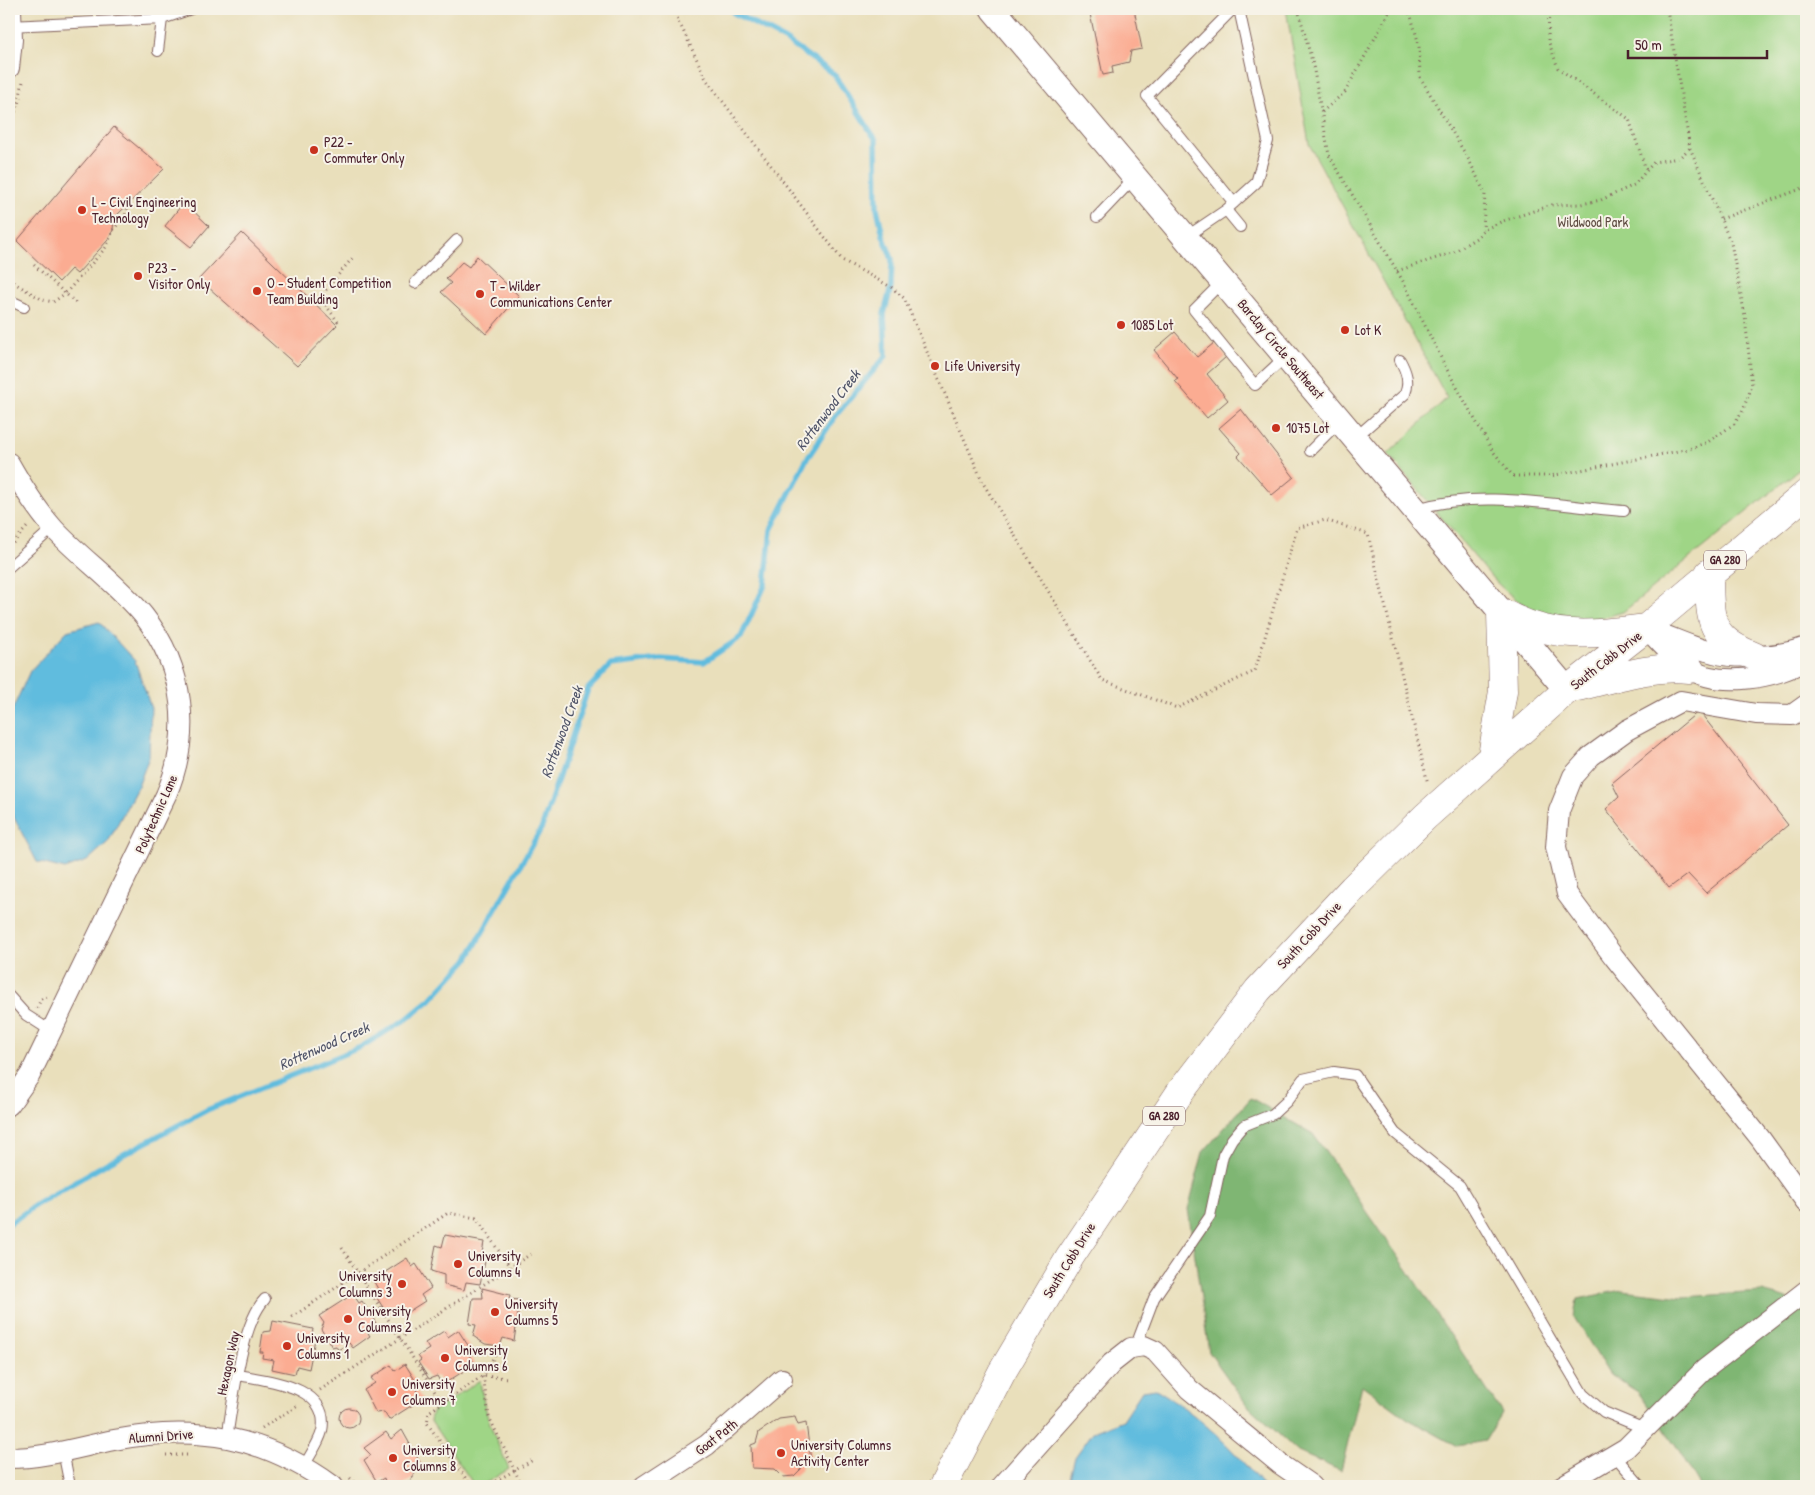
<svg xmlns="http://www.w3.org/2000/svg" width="1815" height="1495" viewBox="0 0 1815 1495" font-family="'Patrick Hand',sans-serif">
<rect width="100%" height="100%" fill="#f7f3e8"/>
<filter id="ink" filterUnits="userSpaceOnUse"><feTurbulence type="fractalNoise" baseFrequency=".02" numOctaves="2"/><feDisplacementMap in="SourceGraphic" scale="10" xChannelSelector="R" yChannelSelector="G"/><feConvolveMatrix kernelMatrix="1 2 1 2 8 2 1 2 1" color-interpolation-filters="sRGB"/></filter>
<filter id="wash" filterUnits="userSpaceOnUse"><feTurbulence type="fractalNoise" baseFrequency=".0096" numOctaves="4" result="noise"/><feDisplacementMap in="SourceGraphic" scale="20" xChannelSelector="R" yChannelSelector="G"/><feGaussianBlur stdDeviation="1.12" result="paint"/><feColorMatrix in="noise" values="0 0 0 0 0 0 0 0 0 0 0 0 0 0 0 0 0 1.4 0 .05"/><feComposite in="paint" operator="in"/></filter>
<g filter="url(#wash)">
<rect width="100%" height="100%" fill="#e9dfbb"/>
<path fill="#9fd586" stroke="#747a58" d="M1286 9H1806V464L1623 612C1566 629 1537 622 1494 580L1388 454 1447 398 1309 144Z
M480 1380C484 1413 495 1439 509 1469L481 1486 474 1485 430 1420 432 1412Z"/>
<path fill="#7fb673" stroke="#646a4f" d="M1251 1098 1313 1134 1407 1269 1502 1413 1485 1441 1457 1446 1408 1419 1362 1385 1341 1471 1298 1452 1247 1405 1209 1352 1188 1209 1203 1152Z
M1622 1290 1682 1297 1762 1292 1806 1304V1486H1700L1677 1447 1638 1392 1609 1374 1574 1317 1577 1299Z"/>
<path fill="#61bcde" stroke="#566e84" d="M99 622 135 661 151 708 149 757 139 784 108 842 87 861 65 869 37 862 9 808V717L30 671 67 631Z
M1156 1389C1198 1414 1233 1448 1263 1486H1083L1070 1478 1075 1457 1093 1432 1123 1420 1142 1391Z"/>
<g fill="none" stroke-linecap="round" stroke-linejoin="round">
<path stroke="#61bcde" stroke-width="5.5" d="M9 1224 37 1204 109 1162 207 1110 361 1047 408 1018 430 1000 467 960 542 827 588 689 611 665 661 659 704 662 741 637 765 585 771 530 806 460 837 414 886 356 884 314 891 287 892 259 883 235 877 208 876 140 834 74 785 40 734 13 731 9"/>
</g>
<g id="blocks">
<path fill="#fbac92" d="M1089 9H1134L1142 49 1131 51 1129 62 1112 66 1113 73 1103 75Z
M114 127 164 169 114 218 113 230 108 240 77 274 71 269 59 282 17 241Z
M184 202 209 226 191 247 165 226Z
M242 233 337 325 297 366 199 279Z
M477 256 519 296 486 334 441 292 451 283 446 279 462 262 469 267Z
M1175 332 1197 357 1214 343 1226 357 1207 374 1228 400 1207 418 1175 381 1178 379 1154 350Z
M1241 409 1294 477 1272 495 1238 456 1241 453 1219 428Z
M1699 711 1788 825 1706 893 1688 874 1669 888 1606 809 1619 797 1612 783Z
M445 1235 484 1242 482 1253 486 1257 480 1284 466 1282 464 1290 444 1285V1275L431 1271 436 1245 442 1247Z
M407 1258 412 1267 416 1264 431 1288 421 1295 425 1301 406 1313 402 1307 391 1314 389 1310 386 1312 375 1295 378 1289 373 1280Z
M482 1288 510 1295 509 1299 520 1300 514 1341 503 1338 500 1346 485 1344 473 1336 476 1325 469 1324 473 1298H483Z
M353 1294 359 1303 362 1301 376 1323 366 1330 370 1336 353 1348 349 1343 338 1350 336 1346 332 1347 321 1329 324 1323 319 1316Z
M273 1321 313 1329 311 1339H315L309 1369 297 1366 295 1374 272 1369 274 1360 262 1358 263 1352H260L263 1332 271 1331Z
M458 1330 473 1353 469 1355 475 1364 442 1385 437 1376 429 1379 418 1362 421 1360 418 1356 429 1349 425 1343 444 1331 448 1337Z
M405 1364 420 1388 416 1390 422 1399 389 1420 384 1412 376 1413 364 1390 375 1383 371 1378 391 1365 395 1371Z
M339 1418a10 10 0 1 1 20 0a10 10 0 1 1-20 0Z
M795 1417 798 1425 806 1423 811 1461 802 1463 801 1469 794 1476 783 1477 775 1469 752 1468 751 1445 756 1443 759 1432 779 1419Z
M402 1430 422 1466 416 1470 412 1479 401 1486H386L384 1478 377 1482 364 1460 371 1455 364 1448 386 1432 391 1439Z"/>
</g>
</g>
<g filter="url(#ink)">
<use href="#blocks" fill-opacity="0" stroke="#82625d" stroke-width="1"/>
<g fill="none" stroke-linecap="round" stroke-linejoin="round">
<defs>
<path id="service" d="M1233 9 1147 96 1234 203
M9 26 162 19 191 9
M158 51 162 19
M1226 210 1240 227
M1097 217 1134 178
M1186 237 1226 210 1256 183 1268 141 1239 9
M1222 282 1194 310 1255 385 1286 356
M415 283 457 240
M9 300 24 307
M1355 438 1405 394C1410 382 1406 371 1400 360
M1310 451 1340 421
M1416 509C1483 489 1556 506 1624 511
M9 567 53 528
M9 996 26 1015 51 1031
M1135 1348 1154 1298 1210 1216 1223 1155 1232 1139 1243 1126 1273 1114 1287 1101 1303 1079 1334 1072 1355 1075 1395 1133 1460 1186 1583 1394 1604 1412 1645 1429
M239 1375C268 1381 331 1386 322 1431 319 1443 310 1455 304 1466
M227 1438C233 1402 241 1324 265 1299
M63 1451 70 1486
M1614 1455 1641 1486"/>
<path id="minor" d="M9 68 12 40 11 9
M9 463C22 486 36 509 54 529 82 559 118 584 144 616 185 668 192 735 166 795L30 1075 9 1105
M1646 628C1660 642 1672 657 1688 668 1718 688 1778 679 1806 659
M1653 631C1673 638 1694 648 1714 653 1739 660 1782 656 1806 647
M1806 705 1792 715 1756 714 1681 701 1627 730 1591 756 1573 776 1559 811 1556 847 1567 894 1614 957 1760 1138 1806 1202
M9 1458C44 1458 79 1447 114 1440 197 1424 264 1436 333 1486
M644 1486 707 1445 782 1379
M1002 1486 1112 1363 1131 1348 1144 1346 1155 1351 1189 1389 1280 1464 1312 1486
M1562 1486 1626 1448 1704 1370 1806 1291"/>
<path id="tertiary" d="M993 9 1567 690"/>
<path id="primary" d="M1709 573C1710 618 1707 638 1754 656
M1501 612C1552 640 1590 635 1646 628
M1578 687C1615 678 1651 665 1690 669
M1492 756 1503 691 1501 612
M943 1486 1002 1372 1070 1257 1181 1091 1258 990 1353 888 1425 817 1567 690 1646 628 1806 494"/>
</defs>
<use href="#service" stroke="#82625d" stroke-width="12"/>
<use href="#minor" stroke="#82625d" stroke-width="22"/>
<use href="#tertiary" stroke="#82625d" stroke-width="27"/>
<use href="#primary" stroke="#82625d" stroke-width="29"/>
<path stroke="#82625d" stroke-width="3" stroke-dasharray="1 4" stroke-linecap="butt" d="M673 9 706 79 842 260 891 287 904 298 983 483 1102 680 1177 708 1255 671 1297 528 1325 520 1368 534 1428 784
M1298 9 1313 65 1329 155 1404 283 1445 366 1492 450 1513 476H1550L1689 449 1708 442 1734 424 1742 412 1752 386 1745 316 1731 243 1690 148 1667 9
M1407 9 1411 16 1419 45 1420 77 1470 162 1485 194 1483 230
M1549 9 1548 40 1558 68 1629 119 1646 170
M1322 112 1345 92 1391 9
M9 131 19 101 23 81
M1721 219 1806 187
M34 265 77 304
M1397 271 1452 253 1478 237 1483 230 1503 221 1552 205 1581 204 1601 200 1634 185 1654 162 1679 158 1690 148
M9 280 43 300 53 302 66 293 107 246 113 230 125 216 129 203
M314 302 320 297
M338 322 320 297 354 256
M13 543 27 527
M37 1008 41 999 47 997
M342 1248 442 1403
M292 1317 448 1213 476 1218 510 1267
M500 1346 483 1376 489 1417 522 1486
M320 1390 534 1252
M262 1428 298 1405
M166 1455H188
M350 1478 359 1486
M471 1486 427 1423 429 1412 483 1376 509 1378
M487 1486 533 1460"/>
<use href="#service" stroke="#fff" stroke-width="10"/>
<use href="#minor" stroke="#fff" stroke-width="20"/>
<use href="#tertiary" stroke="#fff" stroke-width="25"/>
<use href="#primary" stroke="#fff" stroke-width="28"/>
</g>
</g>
<g fill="#c8321e" stroke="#f7f3e8" stroke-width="2">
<circle cx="314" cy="150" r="5"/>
<circle cx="82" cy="210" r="5"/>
<circle cx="138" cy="276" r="5"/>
<circle cx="257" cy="291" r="5"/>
<circle cx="480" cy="294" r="5"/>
<circle cx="1121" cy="325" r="5"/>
<circle cx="1345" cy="330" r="5"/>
<circle cx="935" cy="366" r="5"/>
<circle cx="1276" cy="428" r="5"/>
<circle cx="458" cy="1264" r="5"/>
<circle cx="402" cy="1284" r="5"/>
<circle cx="495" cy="1312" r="5"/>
<circle cx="348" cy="1319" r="5"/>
<circle cx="287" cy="1346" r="5"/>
<circle cx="445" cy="1358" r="5"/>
<circle cx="392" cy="1392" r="5"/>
<circle cx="781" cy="1453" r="5"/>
<circle cx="393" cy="1458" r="5"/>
</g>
<g text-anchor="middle" stroke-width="4" stroke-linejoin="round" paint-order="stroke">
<g fill="#f7f3e8" stroke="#7e5f64" stroke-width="1">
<rect x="1704" y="550.5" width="42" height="19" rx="4"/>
<rect x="1143" y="1106.5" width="42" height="19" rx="4"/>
</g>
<g font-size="12" font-weight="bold" fill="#4a1f2b">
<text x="1725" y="564">GA 280</text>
<text x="1164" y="1120">GA 280</text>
</g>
<g font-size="14" fill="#4a1f2b" stroke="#f7f3e8" text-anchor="start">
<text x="324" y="147">P22 -<tspan x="324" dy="16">Commuter Only</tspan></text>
<text x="92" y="207">L - Civil Engineering<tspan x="92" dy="16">Technology</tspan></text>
<text x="148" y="273">P23 -<tspan x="148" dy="16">Visitor Only</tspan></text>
<text x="267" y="288">O - Student Competition<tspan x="267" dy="16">Team Building</tspan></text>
<text x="490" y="291">T - Wilder<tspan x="490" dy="16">Communications Center</tspan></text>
<text x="1131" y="330">1085 Lot</text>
<text x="1355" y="335">Lot K</text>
<text x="945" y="371">Life University</text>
<text x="1286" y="433">1075 Lot</text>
<text x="468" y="1261">University<tspan x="468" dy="16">Columns 4</tspan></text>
<text x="392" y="1281" text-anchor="end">University<tspan x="392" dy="16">Columns 3</tspan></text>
<text x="505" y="1309">University<tspan x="505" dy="16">Columns 5</tspan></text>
<text x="358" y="1316">University<tspan x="358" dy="16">Columns 2</tspan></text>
<text x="297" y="1343">University<tspan x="297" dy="16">Columns 1</tspan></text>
<text x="455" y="1355">University<tspan x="455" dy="16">Columns 6</tspan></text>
<text x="402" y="1389">University<tspan x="402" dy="16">Columns 7</tspan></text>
<text x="791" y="1450">University Columns<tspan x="791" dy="16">Activity Center</tspan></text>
<text x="403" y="1455">University<tspan x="403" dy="16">Columns 8</tspan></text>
</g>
<g font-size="14" fill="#5f4c42" stroke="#f7f3e8">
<text x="1593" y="227">Wildwood Park</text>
</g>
<g font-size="14" fill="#4a1f2b" stroke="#f7f3e8">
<text transform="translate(1281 349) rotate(50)" y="5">Barclay Circle Southeast</text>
<text transform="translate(1606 660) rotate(-38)" y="5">South Cobb Drive</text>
<text transform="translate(156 814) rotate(-66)" y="5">Polytechnic Lane</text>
<text transform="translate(1309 935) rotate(-47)" y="5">South Cobb Drive</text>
<text transform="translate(1069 1260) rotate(-58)" y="5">South Cobb Drive</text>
<text transform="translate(228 1363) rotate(-78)" y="5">Hexagon Way</text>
<text transform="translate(161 1436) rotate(-4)" y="5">Alumni Drive</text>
<text transform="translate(716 1437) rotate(-38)" y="5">Goat Path</text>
</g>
<g font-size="15" font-style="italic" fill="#52566a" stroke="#f7f3e8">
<text transform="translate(828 410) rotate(-53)" y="5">Rottenwood Creek</text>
<text transform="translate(562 732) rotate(-70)" y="5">Rottenwood Creek</text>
<text transform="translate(324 1046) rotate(-24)" y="5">Rottenwood Creek</text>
</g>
</g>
<rect width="1815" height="1495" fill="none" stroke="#f7f3e8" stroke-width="30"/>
<path d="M1628 50v8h139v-8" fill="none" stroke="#4a1f2b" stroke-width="2.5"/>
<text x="1635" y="50" font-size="15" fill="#4a1f2b" stroke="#f7f3e8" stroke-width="4" paint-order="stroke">50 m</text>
</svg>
